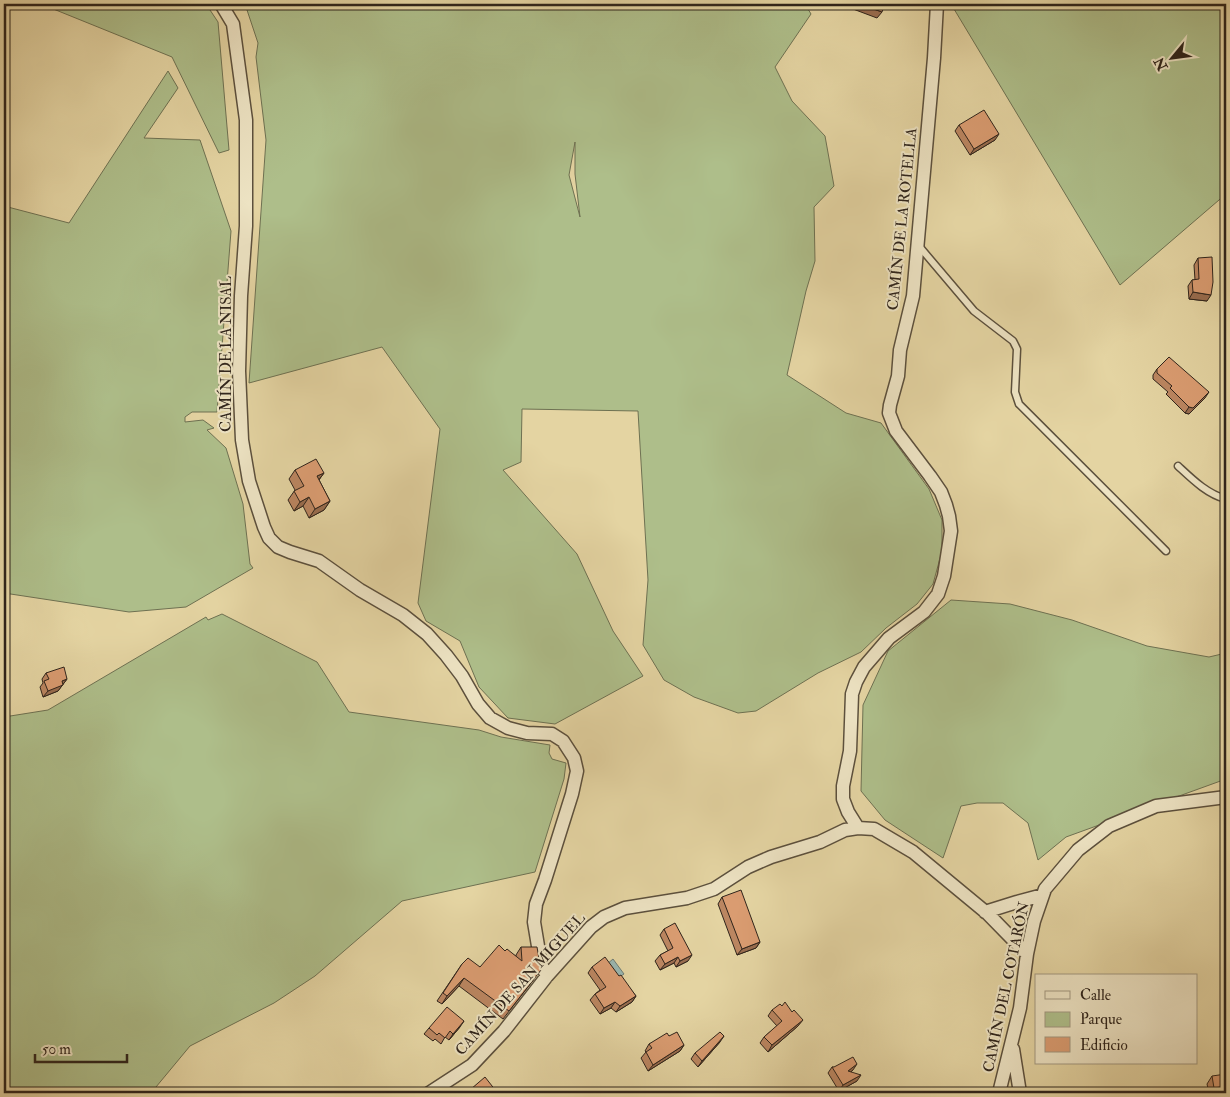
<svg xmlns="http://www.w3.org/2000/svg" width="1230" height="1097" viewBox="0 0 1230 1097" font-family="'IM FELL Double Pica',serif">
<rect width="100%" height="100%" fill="#e4d4a2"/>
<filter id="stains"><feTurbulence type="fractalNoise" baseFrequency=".004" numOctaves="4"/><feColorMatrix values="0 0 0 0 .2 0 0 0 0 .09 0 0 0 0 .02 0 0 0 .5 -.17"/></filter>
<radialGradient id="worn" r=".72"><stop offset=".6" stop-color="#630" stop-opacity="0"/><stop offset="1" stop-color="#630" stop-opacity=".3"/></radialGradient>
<path fill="#aebe8a" stroke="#6e7152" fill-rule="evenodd" d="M41 4H206L218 22 229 150 219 153 172 57Z
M245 4H805L811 14 775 67 792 101 825 136 834 186 814 207 815 261 806 291 787 375 846 413 881 423 929 489 942 520V551L933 584 917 604 886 628 861 652 818 673 756 711 738 713 694 697 664 680 643 645 648 580 638 411 522 409 521 462 503 470 577 554 613 631 643 676 555 724 508 718 479 687 460 641 426 621 418 603 440 429 382 347 249 383 266 140 256 57 258 43ZM575 142V174L580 217 569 175Z
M951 4H1226V194L1120 285Z
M168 71 178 88 144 138 200 140 231 231 217 412H192L185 417V422L203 420 214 428 207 430 226 448 243 504 250 564 253 568 186 607 129 612 4 593V206L69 223Z
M951 600 1010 604 1072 620 1147 646 1209 657 1226 653V779L1066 837 1038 860 1028 823 1003 803H977L961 806 943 858 885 820 861 791 863 705 888 651Z
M222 614 317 662 349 712 479 730 501 737 550 745 549 753 552 759 566 763 564 779 535 872 402 901 315 976 274 1003 190 1046 151 1093H4V756L9 745 4 750V717L48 710 206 617 208 620Z"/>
<path fill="#99b6b0" stroke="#6f7c74" d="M613 959 624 974 618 978 607 964Z"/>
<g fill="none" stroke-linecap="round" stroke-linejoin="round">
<defs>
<path id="service" d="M918 245 974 311 1013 341 1017 349 1015 392 1019 404 1166 551
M1178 466C1192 479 1207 494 1226 499"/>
<path id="minor" d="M221 4 233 24 246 120V226L241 296 239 371 242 440 249 481 264 527 269 538 278 547 290 552 319 561 360 590 403 615 427 634 446 655 462 676 478 704 490 718 508 728 527 733 552 734 563 741 574 758 577 771 572 794 545 880 536 904 534 922 541 964 547 976
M858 828 848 812 843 799V786L850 751 852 694 856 682 864 667 889 638 924 612 938 594 944 576 951 531 949 516 946 505 941 492 930 476 896 431 889 413 890 405 898 376 900 350 913 296 934 58 937 4
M985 912 1017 902 1043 895
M1013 1049 1020 1093
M429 1093 472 1065 504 1031 547 976 591 927 604 917 625 908 687 898 714 889 748 867 771 857 820 842 845 830 858 828 874 829 913 852 988 914 1027 954
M999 1093 1020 1008 1027 954 1034 921 1045 889 1078 850 1109 826 1156 806 1226 797"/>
</defs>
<use href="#service" stroke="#5c503d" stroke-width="9"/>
<use href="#minor" stroke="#5c503d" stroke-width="15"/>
<use href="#service" stroke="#ede3c3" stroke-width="6"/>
<use href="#minor" stroke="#ede3c3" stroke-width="12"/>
</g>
<path fill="#bb8661" stroke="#2f241b" d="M959 125 995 140 970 155 955 131Z
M1198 258 1207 301 1189 299 1188 286 1192 280H1195L1194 265Z
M1157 369 1205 398 1189 414 1185 413 1166 394 1168 392 1153 379V375Z
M295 470 324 473 319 480 330 501 324 510 309 518 303 506 294 511 288 500 295 490 289 479Z
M46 673 67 679 58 691 43 697 40 687 43 683 42 679Z
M722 897 760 942 756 948 737 955 718 904Z
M664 929 688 961 676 967 674 963 660 970 655 961 660 955 668 951 660 935Z
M521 947 535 978 503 1019 459 986 442 1004 437 1001 462 964 480 967 505 951 516 956V955Z
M592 967 619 976 636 996 632 1002 616 1012 611 1008 600 1014 590 1000 595 994 600 990 588 973Z
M772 1010 798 1026 768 1052 760 1043 764 1037 777 1026 768 1016Z
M460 1027 449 1040 445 1037 441 1044 435 1039 433 1041 424 1034 429 1028Z
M669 1036 684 1045 680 1051 648 1071 641 1058 646 1052 645 1051 649 1044Z
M720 1042 698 1067 691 1059 695 1053Z
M832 1067 853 1070 851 1072 857 1081 839 1091 828 1073Z
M1212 1076 1226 1092 1219 1093H1209L1207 1084Z
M471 1089 495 1093H468Z"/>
<path fill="#996d4f" stroke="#2f241b" d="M856 4H860L882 12 877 18 853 9Z
M999 134 995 140 970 155 974 149Z
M1193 292 1211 295 1207 301 1189 299Z
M1209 392 1205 398 1189 414 1185 413 1189 407Z
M324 473 317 482V476Z
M309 497 303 506 294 511 300 502Z
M330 501 324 510 309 518 315 509Z
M67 679 58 691 43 697 48 691 62 681Z
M760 942 756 948 737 955 742 949Z
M692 955 688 961 676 967 680 961Z
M678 957 674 963 660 970 665 964Z
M464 978 459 986 442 1004 447 996Z
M636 996 632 1002 616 1012 620 1006Z
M615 1002 611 1008 600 1014 604 1008Z
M803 1020 798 1026 768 1052 772 1045Z
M464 1021 460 1027 449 1040 453 1034Z
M724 1036 720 1042 698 1067 702 1061Z
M684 1045 680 1051 648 1071 653 1065Z
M857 1064 853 1070 844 1077 848 1071Z
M861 1075 857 1081 839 1091 843 1085Z
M1226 1086V1092L1219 1093H1210L1214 1088Z"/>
<path fill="#da9c71" stroke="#2f241b" d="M860 4H885L882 12Z
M984 110 999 134 974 149 959 125Z
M1212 257 1213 282 1211 295 1193 292 1192 280 1199 279 1198 258Z
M1169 357 1209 392 1193 408 1189 407 1170 388 1172 386 1157 373V369Z
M316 459 324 473 317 476 330 501 315 509 309 497 300 502 294 491 304 486 295 470Z
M64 667 67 679 62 681 63 685 48 691 44 681 49 679 46 673Z
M741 890 760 942 742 949 722 897Z
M675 923 692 955 680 961 678 957 665 964 660 955 673 948 664 929Z
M499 945 505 951 507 949 522 961 521 947H537L541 970 509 1011 464 978 447 996 443 993 462 964 468 958 480 967Z
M605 957 619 976 621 975 636 996 620 1006 615 1002 604 1008 595 994 606 987 592 967Z
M785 1002 792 1012 794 1010 803 1020 772 1045 764 1037 782 1021 772 1010 780 1004 782 1006Z
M447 1007 464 1021 453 1034 450 1031 445 1038 439 1033 437 1035 429 1028Z
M677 1032 684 1045 653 1065 646 1052 652 1048 649 1044 667 1033 669 1036Z
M720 1032 724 1036 702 1061 695 1053Z
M853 1057 857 1064 848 1071 861 1075 843 1085 832 1067H834Z
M1226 1074V1086L1214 1088 1212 1076Z
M485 1077 496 1091 494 1093H475L471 1089Z"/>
<g text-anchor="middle" stroke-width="4" stroke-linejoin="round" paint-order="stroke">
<g font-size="15" fill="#2f241b" stroke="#ede3c3">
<text transform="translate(902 219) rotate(-84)" y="5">CAMÍN DE LA ROTELLA</text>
<text transform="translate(226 354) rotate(-90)" y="5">CAMÍN DE LA NISAL</text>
<text transform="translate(520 984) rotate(-48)" y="5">CAMÍN DE SAN MIGUEL</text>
<text transform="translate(1006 987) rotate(-78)" y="5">CAMÍN DEL COTARÓN</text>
</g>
</g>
<rect width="1230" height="1097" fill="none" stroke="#e4d4a2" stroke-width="20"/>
<rect x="5" y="5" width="1220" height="1087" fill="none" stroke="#2f241b" stroke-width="2.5"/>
<rect x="10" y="10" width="1210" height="1077" fill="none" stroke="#2f241b"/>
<rect x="1035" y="974" width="162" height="90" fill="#ede3c3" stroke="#a19780"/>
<rect x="1045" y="991" width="25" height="8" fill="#ede3c3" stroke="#a19780"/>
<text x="1080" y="1000" font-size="15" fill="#2f241b">Calle</text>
<rect x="1045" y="1012" width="25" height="15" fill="#aebe8a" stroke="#a19780"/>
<text x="1080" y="1024" font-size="15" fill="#2f241b">Parque</text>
<rect x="1045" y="1037" width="25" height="15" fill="#da9c71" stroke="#a19780"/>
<text x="1080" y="1050" font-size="15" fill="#2f241b">Edificio</text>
<g transform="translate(1172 58) rotate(241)" stroke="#ede3c3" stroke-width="4" paint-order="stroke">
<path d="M0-4L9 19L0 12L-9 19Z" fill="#2f241b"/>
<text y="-8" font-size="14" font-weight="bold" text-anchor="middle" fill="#2f241b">N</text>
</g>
<path d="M35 1054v8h92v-8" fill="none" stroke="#2f241b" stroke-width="2.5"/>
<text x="42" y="1054" font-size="15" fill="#2f241b" stroke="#ede3c3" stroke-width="4" paint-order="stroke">50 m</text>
<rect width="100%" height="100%" filter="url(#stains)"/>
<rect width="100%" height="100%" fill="url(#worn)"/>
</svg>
